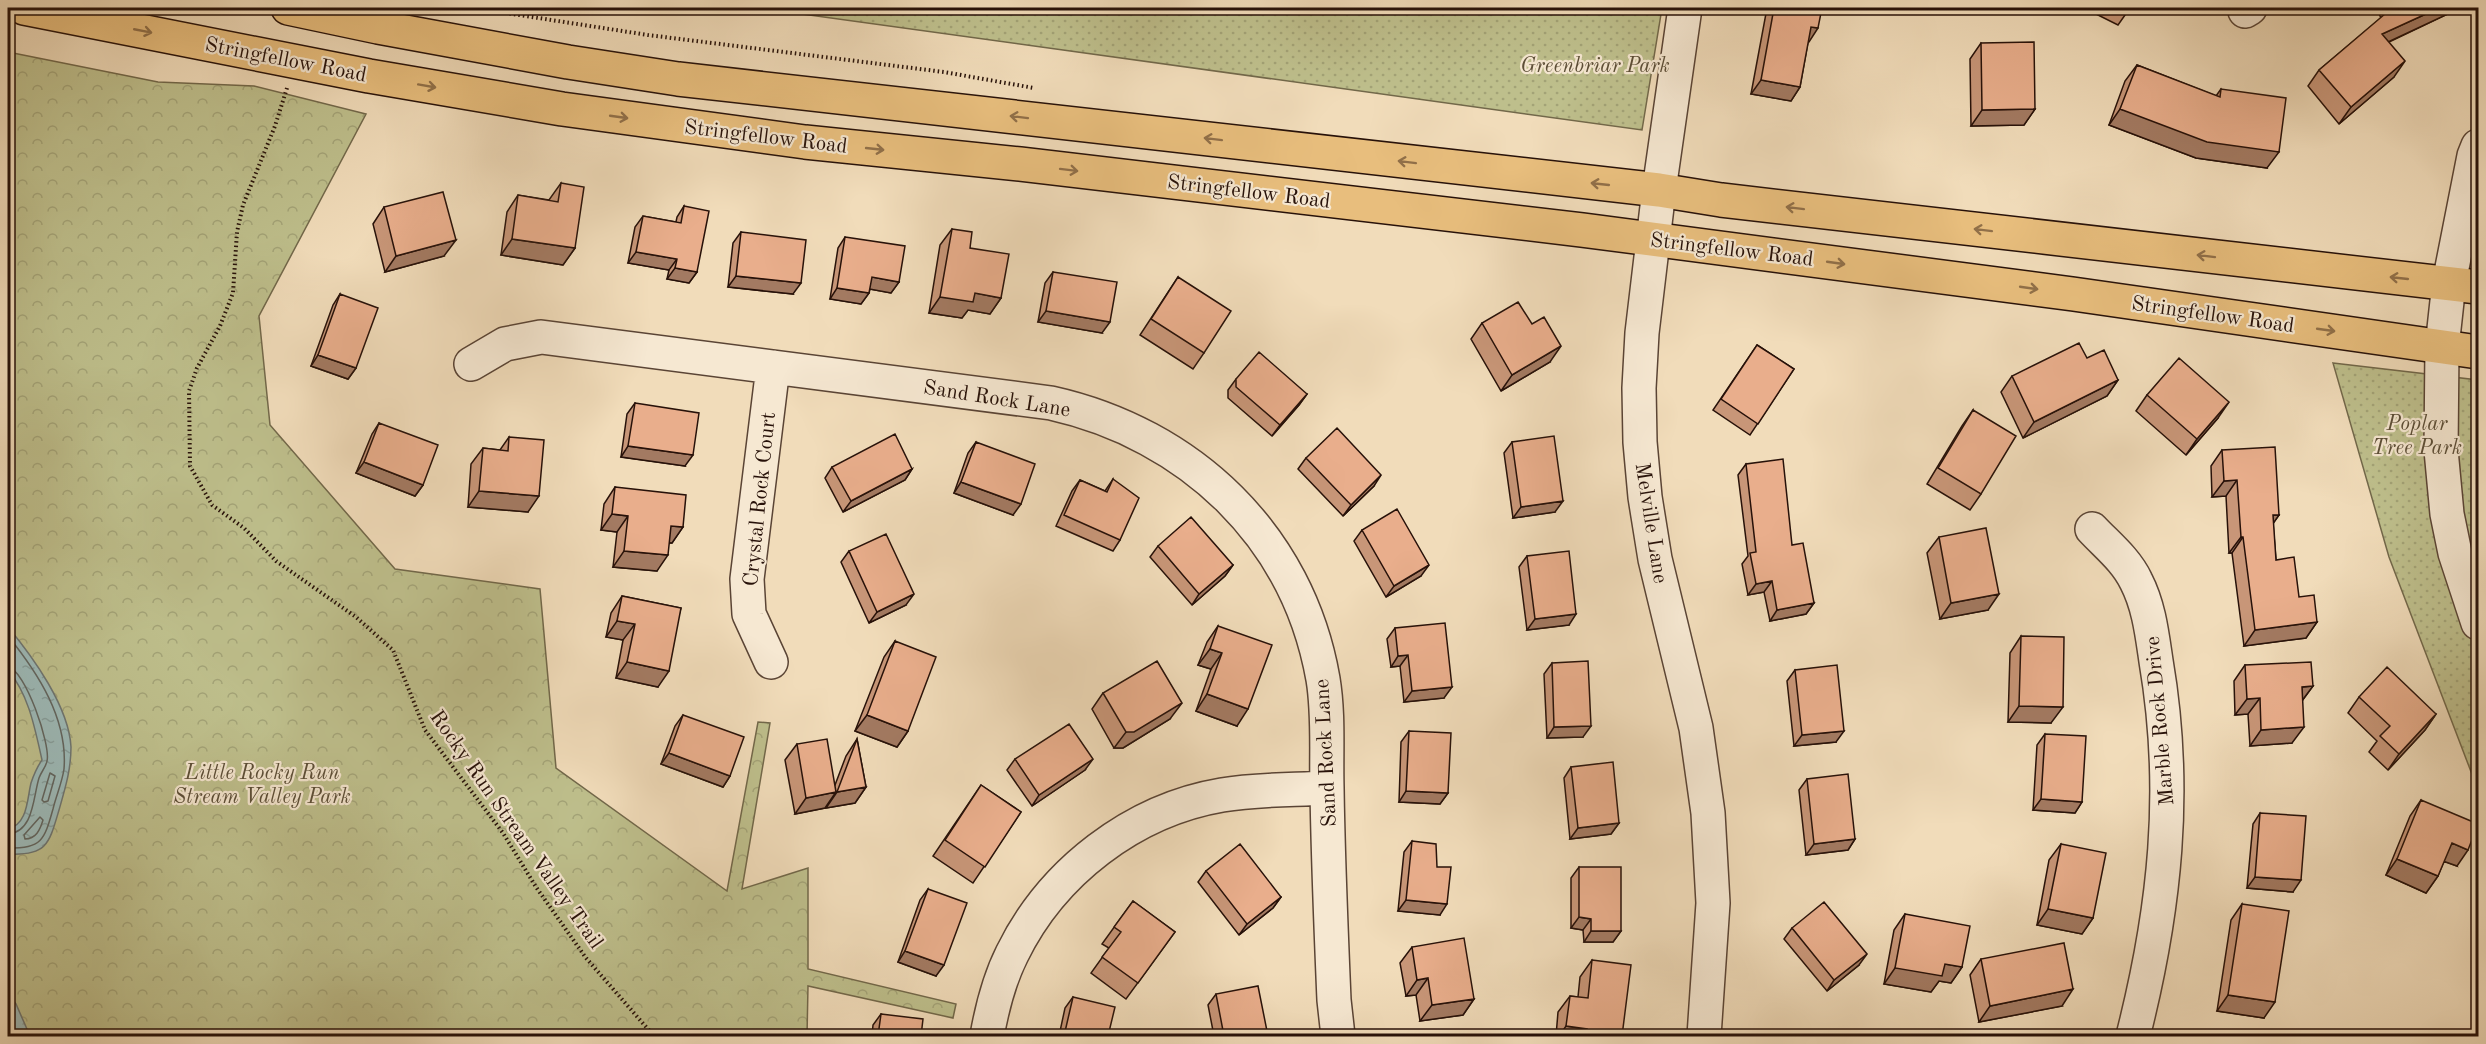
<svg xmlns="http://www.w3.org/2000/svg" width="2486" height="1044" viewBox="0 0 2486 1044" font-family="'Old Standard TT',serif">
<defs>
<pattern id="grass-dots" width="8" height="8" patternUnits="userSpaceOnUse" patternTransform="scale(1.5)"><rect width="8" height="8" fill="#bebf8c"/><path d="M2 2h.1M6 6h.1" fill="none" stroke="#a3a377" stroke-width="1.8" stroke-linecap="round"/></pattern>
<pattern id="forest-crowns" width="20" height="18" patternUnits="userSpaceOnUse" patternTransform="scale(1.5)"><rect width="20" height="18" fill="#bebf8c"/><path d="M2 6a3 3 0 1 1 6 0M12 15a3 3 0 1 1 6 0" fill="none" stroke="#a3a377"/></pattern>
<pattern id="water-ripples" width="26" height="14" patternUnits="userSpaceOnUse" patternTransform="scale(1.5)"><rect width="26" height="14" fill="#9dbab8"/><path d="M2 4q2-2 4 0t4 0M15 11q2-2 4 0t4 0" fill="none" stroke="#879f9d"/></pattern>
</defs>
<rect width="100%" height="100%" fill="#f1dcba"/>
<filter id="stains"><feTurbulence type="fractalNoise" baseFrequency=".00333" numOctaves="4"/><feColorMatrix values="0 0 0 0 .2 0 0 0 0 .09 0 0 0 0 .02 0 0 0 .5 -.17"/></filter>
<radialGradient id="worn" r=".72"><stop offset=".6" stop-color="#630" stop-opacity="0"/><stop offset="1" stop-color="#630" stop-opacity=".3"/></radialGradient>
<path fill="url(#grass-dots)" stroke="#72684a" stroke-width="1.5" d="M759 8H1662L1642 130Z
M2333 363 2478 380V790L2389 557Z"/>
<path fill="url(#forest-crowns)" stroke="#72684a" stroke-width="1.5" d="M8 52 158 82 254 86 366 114 259 316 270 425 395 569 540 589 556 768 727 891 758 722 770 723 742 889 808 868V969L956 1004 953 1018 808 986 807 1036H8Z"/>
<path fill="url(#water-ripples)" stroke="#6e7672" stroke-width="1.5" d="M8 627C33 657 69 707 71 747 71 770 65 789 59 810 49 844 47 856 8 854V829C28 824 27 799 31 783 34 774 37 767 42 760 35 729 29 695 8 670Z
M8 994 16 1004 30 1036H8Z"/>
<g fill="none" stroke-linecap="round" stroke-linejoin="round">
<path stroke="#626660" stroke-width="1.5" d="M8 636C38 673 68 719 64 769 62 783 56 796 53 809 44 841 42 848 8 848
M8 667C25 669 51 745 47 761 46 767 41 772 39 778 33 797 34 832 8 834
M50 773 55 776 48 801 44 802 42 800Z
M40 817 43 820C40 830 36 839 25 839L24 835Z"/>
<defs>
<path id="minor" d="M1685 8 1659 190 1642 333 1639 388 1640 442 1645 497 1655 559 1696 728 1708 813 1713 903 1704 1036
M2245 11 2250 8
M2478 146 2474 156 2449 283 2442 347 2441 450 2447 514 2455 553 2478 623
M471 364 505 344 541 337 1051 403C1190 434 1298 536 1323 679 1329 715 1326 752 1327 788 1328 859 1331 929 1334 1000L1338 1036
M2092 529C2108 546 2126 560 2136 581 2149 606 2152 634 2156 661 2178 790 2165 910 2133 1036
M771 662 749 614 747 579 773 367
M987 1036C992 1008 999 980 1012 954 1052 872 1133 810 1222 795 1257 789 1292 790 1327 788"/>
<path id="major" d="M24 8 369 76 562 109 805 142 1020 164 1582 230 2073 294 2478 352
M288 8 378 27 568 62 678 79 1659 190 1721 200 2478 287"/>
</defs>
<use href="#minor" stroke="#5a4435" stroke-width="36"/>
<use href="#major" stroke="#271109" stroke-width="36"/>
<path stroke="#271109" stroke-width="4" stroke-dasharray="1.5 3" stroke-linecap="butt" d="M474 8 648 35 944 72 1034 88
M287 88 275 126 243 205 237 232 233 293 220 326 197 368 189 391 190 466 212 505 244 528 276 561 356 617 393 650 425 730 503 833 536 887 586 958 654 1036"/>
<use href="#minor" stroke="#f6e8d2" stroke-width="33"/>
<use href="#major" stroke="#e8be7d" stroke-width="33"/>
</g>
<path fill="#c89678" stroke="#271109" stroke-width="1.5" d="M1767 8H1822L1808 42 1800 87 1791 101 1751 94Z
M2084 8H2130L2118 25Z
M2376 8H2454L2450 13 2389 42 2394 77 2339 124 2308 86 2319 70 2381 18Z
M1981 43 2035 109 2024 125 1971 126 1970 59Z
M2137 65 2216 96 2221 89 2267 168 2196 158 2109 125 2125 81Z
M561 183 575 248 563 265 501 255 507 212 518 195 549 200Z
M684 206 697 272 689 283 667 279 669 270 628 263 635 227 643 216 676 222 677 217Z
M384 207 444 256 385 272 373 224Z
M952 229 970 248 1001 298 990 314 968 310 962 318 929 313 940 245Z
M741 232 793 294 728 287 733 243Z
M845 237 899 282 891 293 870 289 869 293 861 304 830 299 838 248Z
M1053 272 1102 333 1038 322 1045 283Z
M1178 277 1204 353 1193 369 1140 335Z
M340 294 356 368 348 379 311 366 333 305Z
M1482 323 1550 362 1501 391 1471 339Z
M1757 345 1794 369 1750 435 1713 410Z
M2012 376 2118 380 2107 396 2023 438 2001 392Z
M1236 379 1307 394 1299 405 1272 436 1228 398V390Z
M2147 395 2218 418 2186 455 2136 411Z
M635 403 685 466 621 457 627 414Z
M1973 410 1981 494 1970 510 1927 484 1962 426Z
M379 423 423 485 415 496 356 473 372 434Z
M509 437 528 512 468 507 471 464 483 448 500 450Z
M976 442 1013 515 954 493 968 453Z
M1512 442 1555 512 1513 518 1504 453Z
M2222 450 2279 515 2273 523 2276 560 2299 597 2317 622 2306 638 2244 646 2232 553H2229L2226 496 2212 497 2211 466Z
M1306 458 1374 486 1343 516 1298 469Z
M1746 464 1792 545 1814 603 1806 614 1770 621 1764 592 1748 595 1742 564 1748 556 1738 475Z
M832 467 912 469 905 480 843 512 825 478Z
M1113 479 1120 540 1113 551 1056 526 1072 491 1080 480 1105 491Z
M615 487 683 527 672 543H669L657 571 613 567 617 532 601 530 604 504Z
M1362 530 1421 576 1386 597 1354 541Z
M1939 537 1988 610 1940 619 1927 553Z
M1158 546 1233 565 1225 576 1192 605 1150 557Z
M849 551 906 605 869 623 841 562Z
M1527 556 1569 625 1527 630 1519 567Z
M622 596 681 608 658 687 616 678 623 640 606 637 611 613Z
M1218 626 1237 726 1196 711 1211 669 1198 665 1207 642Z
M1395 628 1444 698 1404 702 1400 666 1391 667 1387 639Z
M2021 636 2051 723 2008 722 2010 653Z
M895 641 908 731 897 747 855 731 884 657Z
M1552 663 1583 737 1547 738 1544 674Z
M2245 665 2313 686 2302 701 2292 743 2250 746 2248 714 2235 715 2234 681Z
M1795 670 1836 742 1794 746 1787 681Z
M1103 693 1170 719 1123 748H1114L1092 709Z
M2359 697 2436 714 2425 730 2388 770 2369 752 2377 741 2348 713Z
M683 715 730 776 723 787 661 764 675 726Z
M1409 731 1448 793 1440 804 1399 802 1401 742Z
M2045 734 2082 802 2075 813 2033 810 2037 745Z
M857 739 866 787 855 803 826 808 827 806 825 808 795 814 785 760 797 744 835 785 846 756Z
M1015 759 1085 770 1032 806 1007 770Z
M1571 767 1619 823 1611 834 1570 839 1564 778Z
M1807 779 1855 839 1848 850 1806 855 1799 790Z
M981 785 1021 812 973 883 933 856Z
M2421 800 2457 866 2444 861 2438 876 2426 893 2386 875 2410 816Z
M2260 813 2293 892 2247 888 2253 824Z
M1412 841 1440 915 1398 911 1404 852Z
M2061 844 2093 918 2082 934 2037 925 2049 860Z
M1579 867 1621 931 1613 942H1584L1583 930 1571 928V878Z
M1206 871 1281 897 1273 908 1239 935 1198 882Z
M928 889 936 976 898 962 920 900Z
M1133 901 1175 932 1126 999 1091 973 1109 948 1102 944Z
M2242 904 2264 1018 2217 1011 2231 920Z
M1905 914 1962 967 1951 983 1939 981 1931 992 1884 984 1894 930Z
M1792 928 1859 965 1827 991 1784 939Z
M1412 947 1474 999 1463 1015 1420 1021 1416 995 1406 996 1400 963Z
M1981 959 2062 1006 1979 1022 1970 975Z
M1592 960 1622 1036H1556L1558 1012 1570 996 1578 997 1580 977Z
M1216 994 1268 1036H1214L1208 1005Z
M1073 997 1108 1036H1059L1065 1008Z
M881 1014 921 1036H872L873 1025Z"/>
<path fill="#a37a62" stroke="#271109" stroke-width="1.5" d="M2439 8H2454L2450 13 2371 50 2382 34Z
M1811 27 1818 28 1809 42 1801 41Z
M2405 61 2394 77 2339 124 2351 107Z
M1761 80 1800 87 1791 101 1751 94Z
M2035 109 2024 125 1971 126 1982 110Z
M2120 109 2279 152 2267 168 2196 158 2109 125Z
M512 239 575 248 563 265 501 255Z
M456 240 444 256 385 272 396 256Z
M636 252 677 259 669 270 628 263Z
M675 268 697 272 689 283 667 279Z
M736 276 801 283 793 294 728 287Z
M872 277 899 282 891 293 864 288Z
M837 288 869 293 861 304 830 299Z
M975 293 1001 298 990 314 968 310 962 318 929 313 940 297Z
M1046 311 1110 322 1102 333 1038 322Z
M1561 346 1550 362 1501 391 1512 375Z
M318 355 356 368 348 379 311 366Z
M2118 380 2107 396 2023 438 2034 422Z
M1307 394 1299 405 1272 436 1280 425Z
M2229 402 2218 418 2186 455 2197 439Z
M628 446 693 455 685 466 621 457Z
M364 462 423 485 415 496 356 473Z
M912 469 905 480 843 512 851 501Z
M1381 475 1374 486 1343 516 1351 505Z
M2237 480 2226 496 2212 497 2224 481Z
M961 482 1021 504 1013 515 954 493Z
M479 491 539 496 528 512 468 507Z
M1563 501 1555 512 1513 518 1521 507Z
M612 514 628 516 617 532 601 530Z
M2273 515H2279L2268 531Z
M671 526 683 527 672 543 660 542Z
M2241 537H2243L2232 553H2229Z
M624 551 668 555 657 571 613 567Z
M1233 565 1225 576 1192 605 1199 594Z
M1429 565 1421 576 1386 597 1394 586Z
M1772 581 1764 592 1748 595 1756 584Z
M914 594 906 605 869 623 877 612Z
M1999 594 1988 610 1940 619 1951 603Z
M1814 603 1806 614 1770 621 1777 610Z
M1576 614 1569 625 1527 630 1535 619Z
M617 621 635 624 623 640 606 637Z
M2317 622 2306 638 2244 646 2255 630Z
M1210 649 1222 653 1211 669 1198 665Z
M1408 655 1400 666 1391 667 1398 656Z
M627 662 669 671 658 687 616 678Z
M2313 686 2301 702 2302 687Z
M1452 687 1444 698 1404 702 1412 691Z
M1207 694 1248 709 1237 726 1196 711Z
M2260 698 2248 714 2235 715 2247 699Z
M1182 703 1170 719 1123 748H1114L1126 732Z
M2019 706 2063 707 2051 723 2008 722Z
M2436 714 2425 730 2388 770 2399 754Z
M867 715 908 731 897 747 855 731Z
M1591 726 1583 737 1547 738 1554 727Z
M2304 727 2292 743 2250 746 2261 730Z
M1844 731 1836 742 1794 746 1802 735Z
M669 753 730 776 723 787 661 764Z
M1093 759 1085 770 1032 806 1039 795Z
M866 787 855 803 826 808 837 792Z
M1406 791 1448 793 1440 804 1399 802Z
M836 792 825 808 795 814 806 798Z
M2041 799 2082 802 2075 813 2033 810Z
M1619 823 1611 834 1570 839 1578 828Z
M1855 839 1848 850 1806 855 1814 844Z
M2452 843 2468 850 2457 866 2440 860Z
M2397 859 2438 876 2426 893 2386 875Z
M2255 877 2301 880 2293 892 2247 888Z
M1281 897 1273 908 1239 935 1247 924Z
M1406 900 1447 904 1440 915 1398 911Z
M2048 909 2093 918 2082 934 2037 925Z
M1579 917 1591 919 1583 930 1571 928Z
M1591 931H1621L1613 942H1584Z
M905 951 944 965 936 976 898 962Z
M1867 954 1859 965 1827 991 1834 980Z
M1945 964 1962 967 1951 983 1939 981 1931 992 1884 984 1895 968Z
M1428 978 1416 995 1406 996 1417 980Z
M2073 989 2062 1006 1979 1022 1990 1006Z
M2228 995 2275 1002 2264 1018 2217 1011Z
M1474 999 1463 1015 1420 1021 1432 1005Z
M1566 1026 1587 1029 1581 1036H1559Z"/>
<path fill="#e9ae8c" stroke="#271109" stroke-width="1.5" d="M1774 8H1822L1818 28 1811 27 1800 87 1761 80Z
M2392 8H2439L2382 34 2405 61 2351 107 2319 70Z
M2034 42 2035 109 1982 110 1981 43Z
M2137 65 2220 97 2221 89 2286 98 2279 152 2207 142 2120 109Z
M561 183 584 187 575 248 512 239 518 195 558 202Z
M443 192 456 240 396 256 384 207Z
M684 206 709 211 697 272 675 268 677 259 636 252 643 216 681 223Z
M952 229 972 232 970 248 1009 254 1001 298 975 293 973 302 940 297Z
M741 232 806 240 801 283 736 276Z
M845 237 905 246 899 282 872 277 869 293 837 288Z
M1053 272 1117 282 1110 322 1046 311Z
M1178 277 1231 311 1204 353 1151 319Z
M340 294 378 308 356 368 318 355Z
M1518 302 1532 324 1544 317 1561 346 1512 375 1482 323Z
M2079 343 2087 358 2104 350 2118 380 2034 422 2012 376Z
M1757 345 1794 369 1758 424 1721 399Z
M1259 352 1307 394 1280 425 1236 387V379Z
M2179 358 2229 402 2197 439 2147 395Z
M635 403 699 413 693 455 628 446Z
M1973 410 2016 436 1981 494 1938 468Z
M379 423 438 445 423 485 364 462Z
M1337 428 1381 475 1351 505 1306 458Z
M895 434 912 469 851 501 832 467Z
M1554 436 1563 501 1521 507 1512 442Z
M509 437 544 440 539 496 479 491 483 448 508 451Z
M976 442 1035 464 1021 504 961 482Z
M2275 447 2279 515H2273L2276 560 2294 557 2299 597 2314 595 2317 622 2255 630 2243 537H2241L2237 480 2224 481 2222 450Z
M1783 459 1792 545 1803 543 1814 603 1777 610 1772 581 1756 584 1750 553 1756 552 1746 464Z
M1113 479 1139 498 1120 540 1064 515 1080 480 1107 492Z
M615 487 686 495 683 527 671 526 668 555 624 551 628 516 612 514Z
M1397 509 1429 565 1394 586 1362 530Z
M1191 517 1233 565 1199 594 1158 546Z
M1986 528 1999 594 1951 603 1939 537Z
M886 534 914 594 877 612 849 551Z
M1569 551 1576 614 1535 619 1527 556Z
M622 596 681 608 669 671 627 662 635 624 617 621Z
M1445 623 1452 687 1412 691 1408 655 1398 656 1395 628Z
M1218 626 1272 645 1248 709 1207 694 1222 653 1210 649Z
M2021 636 2064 637 2063 707 2019 706Z
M895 641 936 657 908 731 867 715Z
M1157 661 1182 703 1134 732H1126L1103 693Z
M1588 661 1591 726 1554 727 1552 663Z
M2311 662 2313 686 2302 687 2304 727 2261 730 2260 698 2247 699 2245 665Z
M1837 665 1844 731 1802 735 1795 670Z
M2387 667 2436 714 2399 754 2380 736 2390 726 2359 697Z
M683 715 744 737 730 776 669 753Z
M1069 724 1093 759 1039 795 1015 759Z
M1409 731 1451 733 1448 793 1406 791Z
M2045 734 2086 736 2082 802 2041 799Z
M827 739 836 792 806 798 797 744Z
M857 739 866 787 837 792Z
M1613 762 1619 823 1578 828 1571 767Z
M1848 774 1855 839 1814 844 1807 779Z
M981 785 1021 812 985 867 945 840Z
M2421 800 2478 824 2468 850 2452 843 2438 876 2397 859Z
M2260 813 2306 816 2301 880 2255 877Z
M1412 841 1436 844 1437 867H1451L1447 904 1406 900Z
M1240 844 1281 897 1247 924 1206 871Z
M2061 844 2106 853 2093 918 2048 909Z
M1579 867H1621V931H1591V919L1579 917Z
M928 889 967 903 944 965 905 951Z
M1133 901 1175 932 1138 983 1102 957 1121 932 1114 927Z
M1824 902 1867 954 1834 980 1792 928Z
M2242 904 2289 911 2275 1002 2228 995Z
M1905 914 1970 926 1962 967 1945 964 1942 976 1895 968Z
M1464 938 1474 999 1432 1005 1428 978 1417 980 1412 947Z
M2064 943 2073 989 1990 1006 1981 959Z
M1592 960 1631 965 1622 1036H1586L1587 1029 1566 1026 1570 996 1588 998Z
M1258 986 1268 1036H1224L1216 994Z
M1073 997 1115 1007 1108 1036H1064Z
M881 1014 923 1019 921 1036H878Z"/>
<defs><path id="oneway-shaft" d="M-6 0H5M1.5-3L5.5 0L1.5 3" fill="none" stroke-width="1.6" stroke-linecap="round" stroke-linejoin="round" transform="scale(1.5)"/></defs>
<g stroke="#917049">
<use href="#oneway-shaft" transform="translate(143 31) rotate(11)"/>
<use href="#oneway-shaft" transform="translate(427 86) rotate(10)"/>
<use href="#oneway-shaft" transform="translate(619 117) rotate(8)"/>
<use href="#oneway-shaft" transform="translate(1019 117) rotate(-173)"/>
<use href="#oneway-shaft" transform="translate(1213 139) rotate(-173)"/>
<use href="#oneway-shaft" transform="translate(875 149) rotate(6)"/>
<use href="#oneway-shaft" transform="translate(1407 162) rotate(-173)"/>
<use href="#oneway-shaft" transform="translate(1069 170) rotate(7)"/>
<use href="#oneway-shaft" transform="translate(1600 184) rotate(-174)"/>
<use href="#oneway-shaft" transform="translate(1795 208) rotate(-173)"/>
<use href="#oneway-shaft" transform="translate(1983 230) rotate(-173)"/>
<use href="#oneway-shaft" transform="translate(2206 256) rotate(-173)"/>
<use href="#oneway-shaft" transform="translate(1836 263) rotate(8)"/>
<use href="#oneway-shaft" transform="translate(2399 278) rotate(-174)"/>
<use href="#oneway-shaft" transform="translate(2029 288) rotate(8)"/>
<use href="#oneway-shaft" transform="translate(2326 330) rotate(8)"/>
</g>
<g text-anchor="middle" stroke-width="4.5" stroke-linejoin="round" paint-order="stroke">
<g font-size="21" fill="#271109" stroke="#f6e8d2">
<text transform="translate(286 59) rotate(11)" y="7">Stringfellow Road</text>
<text transform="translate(766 136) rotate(7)" y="7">Stringfellow Road</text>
<text transform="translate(1249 191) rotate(7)" y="7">Stringfellow Road</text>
<text transform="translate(1732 249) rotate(7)" y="7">Stringfellow Road</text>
<text transform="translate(2213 314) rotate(8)" y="7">Stringfellow Road</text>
<text transform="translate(997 398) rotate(9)" y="7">Sand Rock Lane</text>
<text transform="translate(759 499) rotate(-84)" y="7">Crystal Rock Court</text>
<text transform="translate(1652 523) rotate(81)" y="7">Melville Lane</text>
<text transform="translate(2159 721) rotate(-95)" y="7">Marble Rock Drive</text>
<text transform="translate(1325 753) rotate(-93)" y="7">Sand Rock Lane</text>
<text transform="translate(517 829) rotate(55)" y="7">Rocky Run Stream Valley Trail</text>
</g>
<g font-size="21" font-style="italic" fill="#5c4e37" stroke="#f6e8d2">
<text x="1595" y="72">Greenbriar Park</text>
<text x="2417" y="430">Poplar<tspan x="2417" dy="24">Tree Park</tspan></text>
<text x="262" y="779">Little Rocky Run<tspan x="262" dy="24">Stream Valley Park</tspan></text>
</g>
</g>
<rect width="2486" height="1044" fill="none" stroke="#f1dcba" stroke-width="30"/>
<rect x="9" y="9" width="2468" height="1026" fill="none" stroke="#271109" stroke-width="3"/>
<rect x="15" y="15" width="2456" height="1014" fill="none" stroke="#271109" stroke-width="1.5"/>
<rect width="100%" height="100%" filter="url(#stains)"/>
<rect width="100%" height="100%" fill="url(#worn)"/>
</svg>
